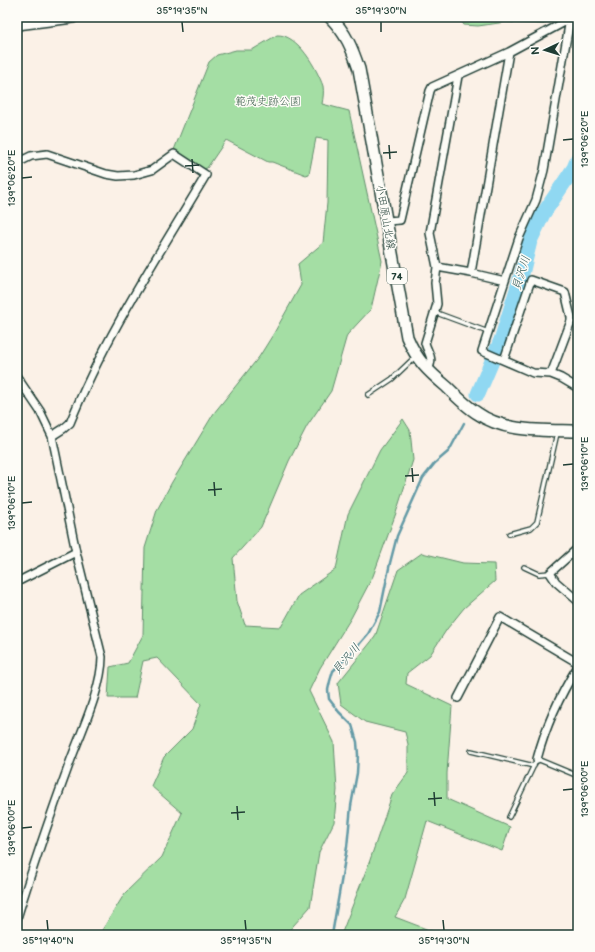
<svg xmlns="http://www.w3.org/2000/svg" width="595" height="952" viewBox="0 0 595 952" font-family="'Balsamiq Sans','Klee One',sans-serif">
<rect width="100%" height="100%" fill="#fbf1e7"/>
<filter id="ink" filterUnits="userSpaceOnUse"><feTurbulence type="fractalNoise" baseFrequency=".025" numOctaves="2"/><feDisplacementMap in="SourceGraphic" scale="8" xChannelSelector="R" yChannelSelector="G"/><feConvolveMatrix kernelMatrix="1 2 1 2 8 2 1 2 1" color-interpolation-filters="sRGB"/></filter>
<g filter="url(#ink)">
<path fill="#a4dea4" stroke="#628e6c" d="M458 17H550L544 24 506 22 478 26 464 25Z
M277 35C298 34 317 69 323 86 324 92 323 98 322 104L349 111 382 261 371 309 347 335 331 391 307 426 289 461 261 527 233 558 237 601 245 625 281 627 299 595 336 569 348 514 380 450 403 419 410 430 413 460 396 513 373 576 351 618 320 668 309 691 334 742 337 790 334 822 319 852 310 907 285 935H99L125 893 162 857 182 813 151 786 164 757 192 729 201 704 157 658 143 661 135 698H108L110 667 128 663 143 635 145 548 157 510 172 482 214 413 259 357 274 333 301 285 298 264 323 243 327 203 328 140 316 138 309 174 306 175 272 162H268L226 140 207 168 203 169 174 150 209 62 217 55 236 50H252Z
M422 553 463 563 494 564 495 581 464 608 447 629 430 655 407 673 406 684 452 706 447 773V799L510 827 502 851 427 821 405 899 395 917 442 935H341L369 863 392 795 408 773V744L405 732 365 722 341 704 338 683 375 637 398 570Z"/>
<g fill="none" stroke-linecap="round" stroke-linejoin="round">
<path stroke="#639aa6" stroke-width="2.5" d="M332 935 347 847 351 806 357 773 358 755 357 742 352 725 339 712 329 699 328 690 330 681 333 671 356 648 368 634 380 612 390 563 397 536 423 478 435 463 449 451 464 423"/>
<path stroke="#90d8f2" stroke-width="15" d="M478 394 501 340 523 270 530 241 543 214 574 168 578 158"/>
<defs>
<path id="lane" d="M434 312 488 332
M368 395 392 379 415 357
M509 534 531 528 537 522 557 433
M524 567 539 574 550 573
M471 751 534 766
M509 817 537 759 578 776"/>
<path id="street" d="M570 19 544 170 536 200 519 238 482 351 533 373 551 374 561 378 578 388
M17 163 31 156 47 154 106 174 118 176 134 175 152 170 174 154 206 175C158 256 105 336 70 423L63 429 52 436
M387 221 400 220 430 91 432 87 509 52 572 18
M437 267 471 273 505 281
M471 273 509 52
M504 360 531 280 565 292 571 317V321L551 374
M428 371C434 356 429 356 425 343L437 304 435 283 437 267 430 233 458 76
M17 377 40 411 52 436 76 552 102 657C102 688 81 732 70 762 51 814 33 866 17 918
M578 548 550 573 556 582 578 601
M17 582 76 552
M458 698 500 617 578 663
M537 759C546 725 560 695 578 666"/>
<path id="primary" d="M330 17C346 33 352 48 359 69L407 337C417 361 428 371 447 387 456 396 466 406 477 413 505 433 545 430 578 431
M17 24 73 17"/>
</defs>
<use href="#lane" stroke="#1f3d34" stroke-width="6"/>
<use href="#street" stroke="#1f3d34" stroke-width="10"/>
<use href="#primary" stroke="#1f3d34" stroke-width="14"/>
<use href="#lane" stroke="#fdfcf7" stroke-width="3.5"/>
<use href="#street" stroke="#fdfcf7" stroke-width="7"/>
<use href="#primary" stroke="#fdfcf7" stroke-width="11"/>
</g>
</g>
<path fill="none" stroke="#1f3d34" stroke-width="1.5" d="M182 22 183 32M381 22V32M563 140 573 139M389 145 390 159M383 153 397 152M192 159 193 173M185 166 199 165M22 178 32 177M563 465 573 464M412 468 413 482M405 476 419 475M214 482 215 496M208 490 222 489M22 503 32 502M563 790 573 789M434 792 435 806M428 799 442 798M237 806 238 820M231 813 245 812M22 828 32 827M47 920 48 930M245 920 246 930M443 920 444 930"/>
<g text-anchor="middle" stroke-width="3" stroke-linejoin="round" paint-order="stroke">
<rect fill="#fdfcf7" stroke="#62766e" stroke-width="1" x="387" y="268" width="20" height="16" rx="3"/>
<g font-size="10" font-weight="bold" fill="#1f3d34">
<text x="397" y="280">74</text>
</g>
<g font-size="11" fill="#3a5d4a" stroke="#fdfcf7">
<text x="268" y="105">範茂史跡公園</text>
</g>
<g font-size="11" fill="#1f3d34" stroke="#fdfcf7">
<text transform="translate(386 217) rotate(80)" y="4">小田原山北線</text>
</g>
<g font-size="12" font-style="italic" fill="#365c5a" stroke="#fdfcf7">
<text transform="translate(521 273) rotate(-73)" y="4">貝沢川</text>
<text transform="translate(346 659) rotate(-50)" y="4">貝沢川</text>
</g>
</g>
<rect width="595" height="952" fill="none" stroke="#fdfcf7" stroke-width="44"/>
<g transform="translate(545 50) rotate(266)" stroke="#fdfcf7" stroke-width="3" paint-order="stroke">
<path d="M0-3L7 15L0 10L-7 15Z" fill="#1f3d34"/>
<text y="-6" font-size="11" font-weight="bold" text-anchor="middle" fill="#1f3d34">N</text>
</g>
<rect x="22" y="22" width="551" height="908" fill="none" stroke="#1f3d34" stroke-width="1.5"/>
<g font-size="10" text-anchor="middle" fill="#1f3d34">
<text x="182" y="14">35°19'35"N</text>
<text x="381" y="14">35°19'30"N</text>
<text transform="translate(584 139) rotate(-90)" y="4">139°06'20"E</text>
<text transform="translate(11 178) rotate(-90)" y="4">139°06'20"E</text>
<text transform="translate(584 464) rotate(-90)" y="4">139°06'10"E</text>
<text transform="translate(11 503) rotate(-90)" y="4">139°06'10"E</text>
<text transform="translate(584 789) rotate(-90)" y="4">139°06'00"E</text>
<text transform="translate(11 828) rotate(-90)" y="4">139°06'00"E</text>
<text x="48" y="944">35°19'40"N</text>
<text x="246" y="944">35°19'35"N</text>
<text x="444" y="944">35°19'30"N</text>
</g>
</svg>
